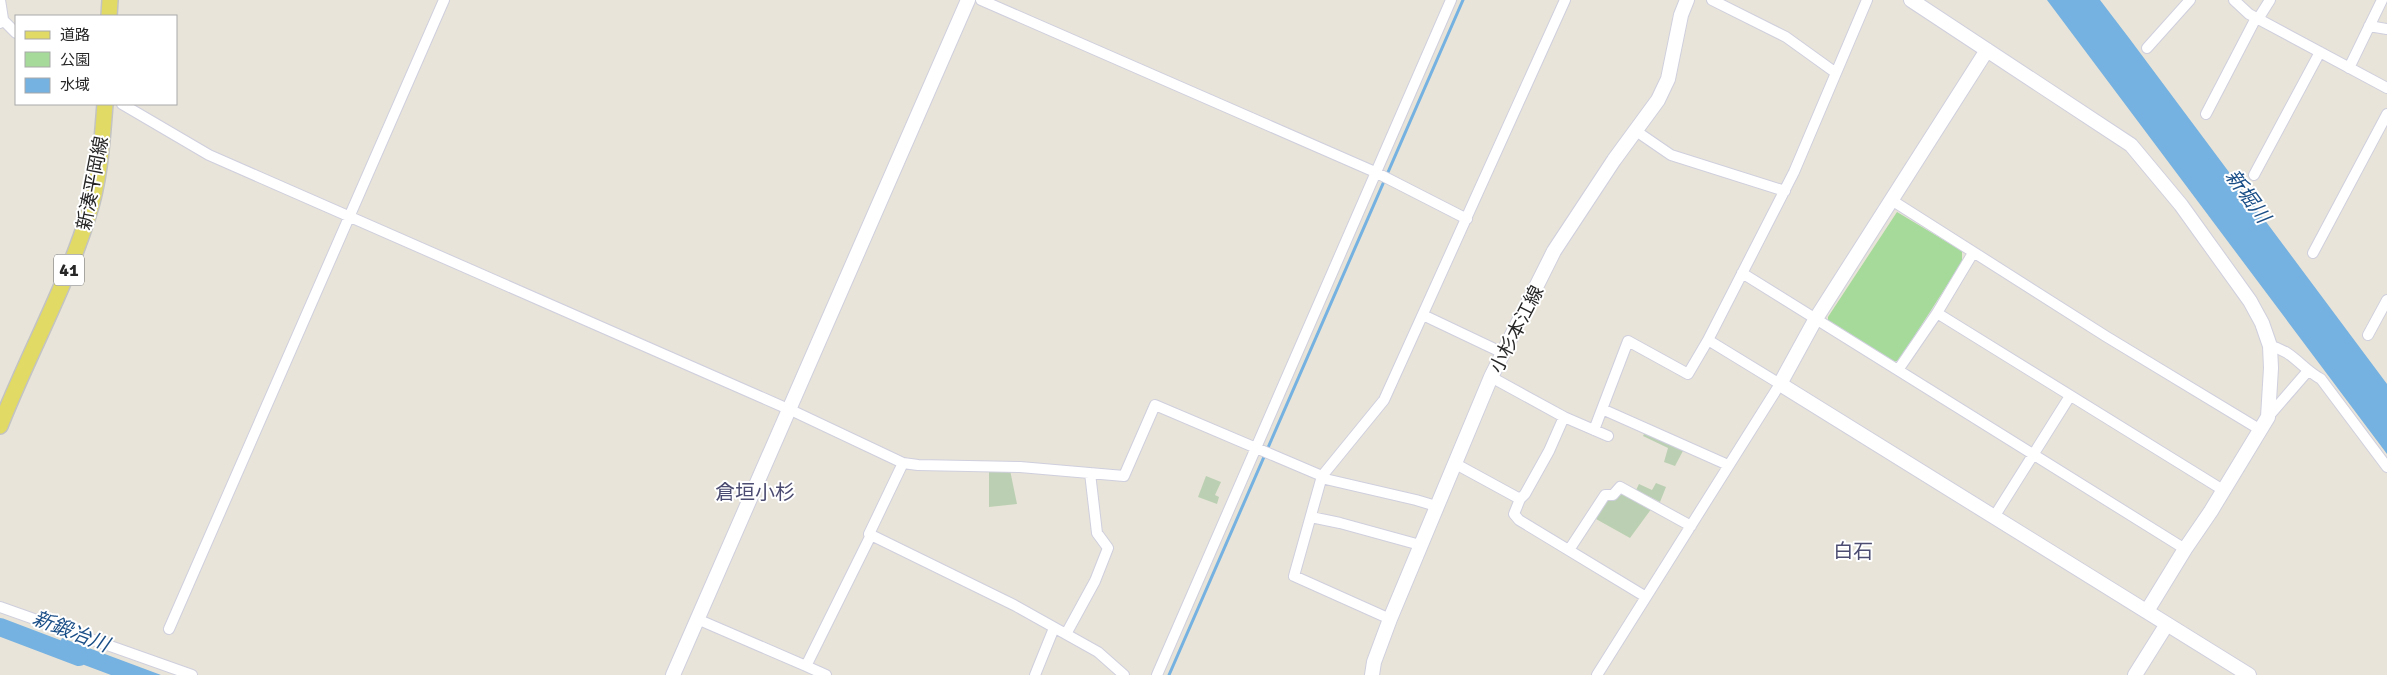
<svg xmlns="http://www.w3.org/2000/svg" width="2387" height="675" viewBox="0 0 2387 675" font-family="Signika,'Noto Sans JP',sans-serif">
<rect width="100%" height="100%" fill="#e8e4d9"/>
<path fill="#a5da9a" d="M1897 212 1962 251V262L1899 360 1894 362 1828 321V317Z"/>
<path fill="#bbd0b2" d="M1645 432 1684 449 1675 466 1664 462 1668 448 1643 436Z
M989 470H1010L1017 504 989 507Z
M1206 476 1221 482 1215 495 1219 497 1217 504 1198 497Z
M1656 483 1666 487 1660 502 1636 490 1639 484 1652 490Z
M1620 491 1652 508 1630 538 1596 519 1606 498 1614 500Z"/>
<path fill="#75b1e1" d="M2047 0H2100L2129 38 2387 384V454Z
M62 638 161 675H111L55 654Z"/>
<g fill="none" stroke-linecap="round" stroke-linejoin="round">
<path stroke="#75b1e1" stroke-width="3" d="M1169 675 1463 0"/>
<path stroke="#75b1e1" stroke-width="18" d="M0 627 79 657"/>
<defs>
<path id="street" d="M981 0 1375 172 1467 219
M1712 0 1786 37 1836 73
M2234 0 2249 14 2387 88
M0 17 16 33
M2258 19 2270 0
M0 23 3 19 0 0
M2369 26 2387 29
M2147 48 2190 0
M2349 68 2382 0
M122 104 209 155 795 412 903 463 918 465 1020 467 1124 476 1155 405 1322 476
M2206 114 2256 18
M1636 131 1671 155 1785 191
M2254 175 2320 52
M1893 201 2107 337 2259 429
M2313 253 2387 114
M1742 273 2185 549
M1937 313 2223 490
M1423 315 1503 353
M2368 335 2387 300
M2270 346C2292 350 2302 369 2321 379L2387 467
M1898 370 1937 313 1973 253
M1491 377 1564 417 1549 451 1525 494 1520 499
M1602 409 1728 465
M1564 417 1608 436
M2268 417 2307 372
M1594 430 1628 341 1688 374 1708 340
M903 463 869 534 1014 605 1098 652 1124 675
M1454 463 1520 499 1514 514 1519 520 1646 597
M1321 478 1416 500 1436 506
M1311 517 1340 523 1420 545
M1994 517 2070 396
M1569 550 1605 495H1613L1620 487 1691 526
M0 607 192 675
M697 619 806 666 871 535
M1390 619 1294 576 1322 476 1384 400 1565 0
M169 629 444 0
M1066 634 1095 581 1108 548 1097 533 1090 473
M806 666 826 675
M1035 675 1054 628
M1157 675 1451 0
M1597 675 1780 384 1708 340 1794 172 1867 0"/>
<path id="secondary" d="M1911 0 2131 145 2181 205 2250 301 2262 323 2270 346 2271 368 2268 417 2211 511 2185 549 2147 611
M1987 50 1815 320 1780 384 2249 675
M673 675 968 0
M1372 675 1374 662 1390 619 1491 377 1554 251 1614 160 1658 100 1668 79 1681 15 1687 0
M2135 675 2167 624"/>
<path id="primary" d="M109 16 110 0
M0 426C28 355 65 289 88 216 100 180 102 141 105 104"/>
</defs>
<use href="#street" stroke="#cfcfde" stroke-width="12"/>
<use href="#secondary" stroke="#cfcfde" stroke-width="16"/>
<use href="#primary" stroke="#c3c3c3" stroke-width="18"/>
<use href="#street" stroke="#fff" stroke-width="10"/>
<use href="#secondary" stroke="#fff" stroke-width="14"/>
<use href="#primary" stroke="#e1da65" stroke-width="15"/>
</g>
<g text-anchor="middle" stroke-width="4" stroke-linejoin="round" paint-order="stroke">
<rect fill="#fff" stroke="#686868" stroke-width="1" x="54" y="254.5" width="30" height="31" rx="4"/>
<g font-size="18" font-weight="bold" fill="#272727">
<text x="69" y="276">41</text>
</g>
<g font-size="19" fill="#272727" stroke="#fff">
<text transform="translate(92 183) rotate(-79)" y="7">新湊平岡線</text>
<text transform="translate(1516 329) rotate(-63)" y="7">小杉本江線</text>
</g>
<g font-size="20" font-style="italic" fill="#1a4e87" stroke="#fff">
<text transform="translate(2248 196) rotate(54)" y="7">新堀川</text>
<text transform="translate(71 631) rotate(21)" y="7">新鍛冶川</text>
</g>
<g font-size="20" fill="#4c4c72" stroke="#fff">
<text x="755" y="499">倉垣小杉</text>
<text x="1853" y="558">白石</text>
</g>
</g>
<rect x="15" y="15" width="162" height="90" fill="#ffffff" stroke="#a9a9a9"/>
<rect x="25" y="31" width="25" height="8" fill="#e1da65" stroke="#a9a9a9"/>
<text x="60" y="40" font-size="15" fill="#272727">道路</text>
<rect x="25" y="52" width="25" height="15" fill="#a5da9a" stroke="#a9a9a9"/>
<text x="60" y="65" font-size="15" fill="#272727">公園</text>
<rect x="25" y="78" width="25" height="15" fill="#75b1e1" stroke="#a9a9a9"/>
<text x="60" y="90" font-size="15" fill="#272727">水域</text>
</svg>
